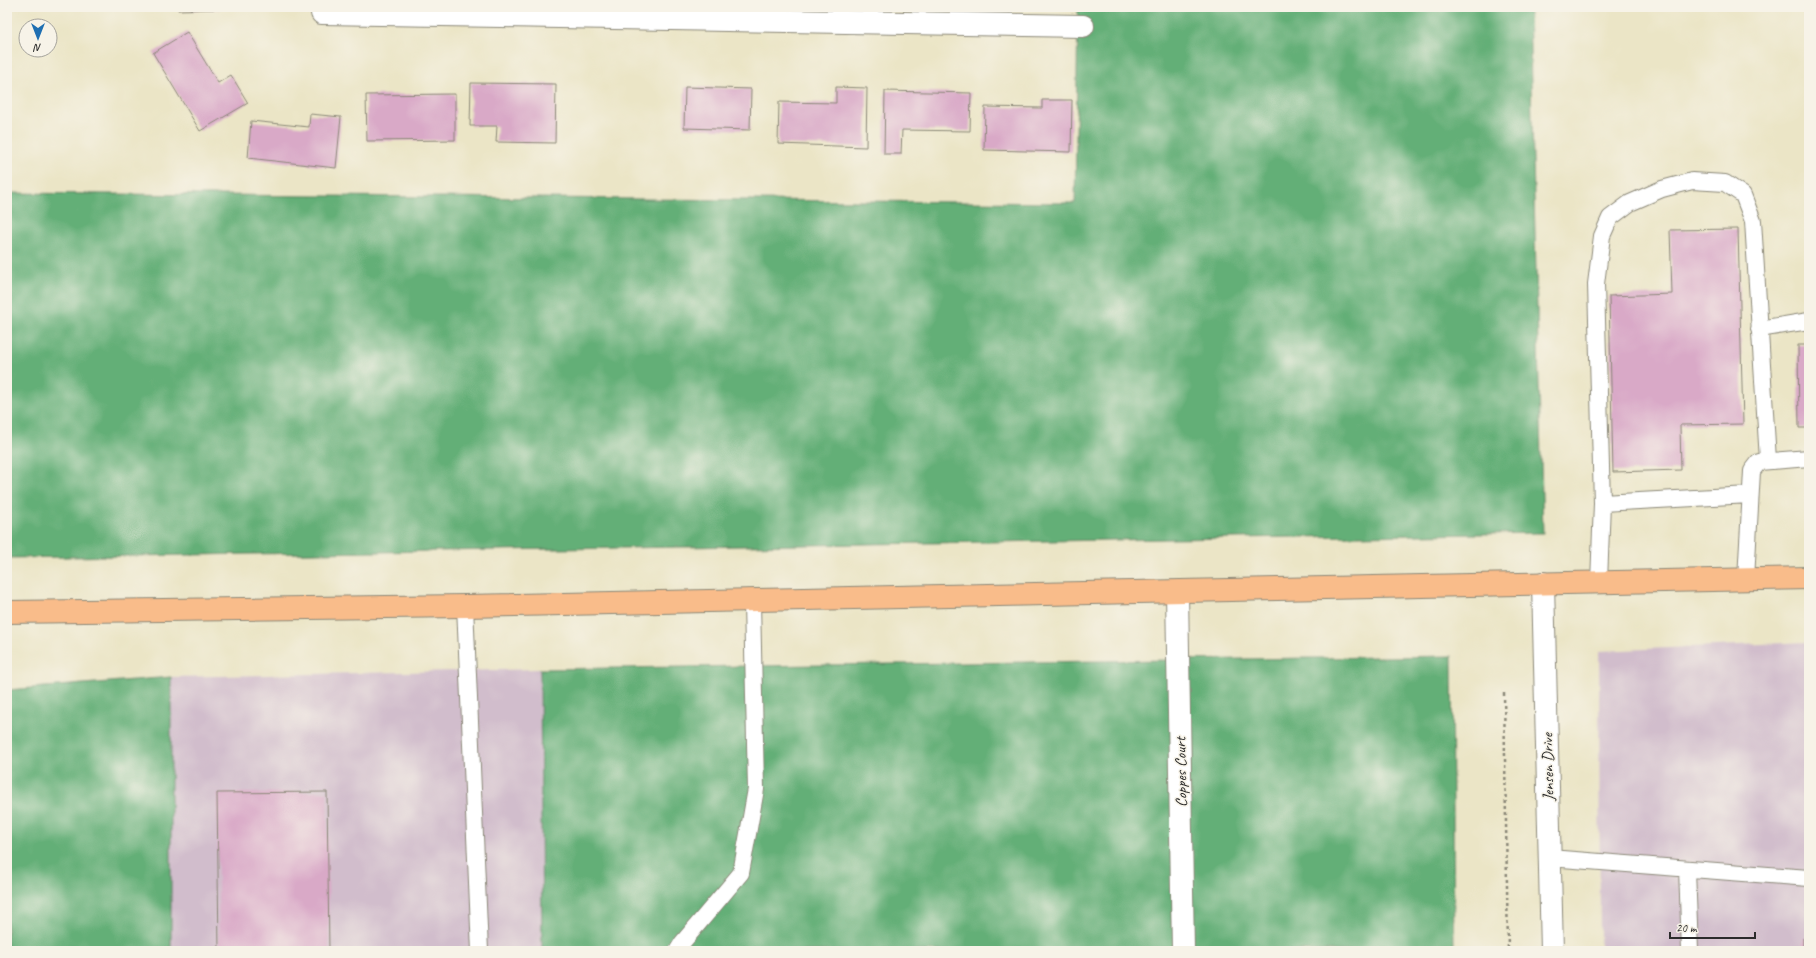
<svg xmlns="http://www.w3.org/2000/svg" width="1816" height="958" viewBox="0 0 1816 958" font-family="Caveat,sans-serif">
<rect width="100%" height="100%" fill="#f7f3e8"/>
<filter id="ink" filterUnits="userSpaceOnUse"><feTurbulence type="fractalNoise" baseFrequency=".025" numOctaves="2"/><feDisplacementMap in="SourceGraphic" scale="8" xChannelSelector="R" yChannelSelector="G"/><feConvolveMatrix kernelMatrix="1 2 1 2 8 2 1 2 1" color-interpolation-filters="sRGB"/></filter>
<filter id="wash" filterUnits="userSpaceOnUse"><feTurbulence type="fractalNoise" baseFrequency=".012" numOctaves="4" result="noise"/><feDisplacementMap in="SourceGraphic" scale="16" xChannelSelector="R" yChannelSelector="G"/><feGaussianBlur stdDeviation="0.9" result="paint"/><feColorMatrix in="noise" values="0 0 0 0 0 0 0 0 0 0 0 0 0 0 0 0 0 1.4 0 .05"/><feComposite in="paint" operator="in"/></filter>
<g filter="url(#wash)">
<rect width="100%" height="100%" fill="#ebe5c6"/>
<path fill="#d1bdcc" d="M1809 642V951H1600L1599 651Z
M540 669 542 951H171V677Z"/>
<path fill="#64af77" stroke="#486d51" d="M1078 7H1529L1543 533 7 558V193L1075 203Z
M1452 656 1454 951H542L540 669Z
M171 677V951H7V690Z"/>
<g id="blocks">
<path fill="#d9a9c7" d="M178 7H221V9L178 10Z
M187 32 218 83 231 75 248 103 200 131 153 53Z
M471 83 556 84 555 143 496 142 497 126H470Z
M685 87 751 89 750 130 684 128Z
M836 87 867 88 866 147 778 144 779 102 836 103Z
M885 91 971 93 970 131 902 130 901 154H884Z
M455 94V140L367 141 366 95Z
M1042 100H1072L1071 152 984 150 985 107 1042 108Z
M310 114 341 117 336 168 248 158 251 121 309 127Z
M1738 229 1743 424 1680 425 1681 470 1613 472 1609 296 1672 294 1670 230Z
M1798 345H1809V428H1799Z
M327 792 329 951H219L217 793Z
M1803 938 1809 939V951H1803Z"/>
</g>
</g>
<g filter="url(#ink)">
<use href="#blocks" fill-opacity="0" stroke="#8b8878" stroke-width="1"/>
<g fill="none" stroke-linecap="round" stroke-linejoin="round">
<defs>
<path id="lane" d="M1759 329 1809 321
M1602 503 1596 284 1602 236 1610 218 1630 203 1662 189 1692 181 1725 183 1743 195 1753 221 1768 460
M1746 579 1752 471 1759 462 1809 458
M1599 582 1602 503 1750 495
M465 606 480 951
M1549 858 1809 878
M1687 869 1690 951
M677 951 682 943 741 873 756 789 752 601"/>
<path id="street" d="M322 7V13L1083 26
M1543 583 1552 951
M1177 592 1183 951"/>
<path id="primary" d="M7 612 465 606 1809 578"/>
</defs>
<use href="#lane" stroke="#8b8878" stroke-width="18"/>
<use href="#street" stroke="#8b8878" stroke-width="24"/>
<use href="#primary" stroke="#8b8878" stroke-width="24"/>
<path stroke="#8b8878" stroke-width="2.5" stroke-dasharray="3 3" stroke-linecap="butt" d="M1504 693 1508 951"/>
<use href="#lane" stroke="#fff" stroke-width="16"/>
<use href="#street" stroke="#fff" stroke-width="22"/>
<use href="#primary" stroke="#f9bc8a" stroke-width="22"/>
</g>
</g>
<g text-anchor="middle" stroke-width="3" stroke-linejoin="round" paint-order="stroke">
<g font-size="16" fill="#2b2b2b" stroke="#f7f3e8">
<text transform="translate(1547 767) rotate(-91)" y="6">Jensen Drive</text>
<text transform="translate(1180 772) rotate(-91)" y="6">Coppes Court</text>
</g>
</g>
<rect width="1816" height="958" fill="none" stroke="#f7f3e8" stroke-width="24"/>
<g transform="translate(38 38) rotate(180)"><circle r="19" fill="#f7f3e8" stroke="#a5a39c"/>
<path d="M0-3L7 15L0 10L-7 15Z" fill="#1f6fb2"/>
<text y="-6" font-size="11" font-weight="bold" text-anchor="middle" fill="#2b2b2b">N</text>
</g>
<path d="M1670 932v6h85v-6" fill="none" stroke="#2b2b2b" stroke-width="2"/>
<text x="1676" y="932" font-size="12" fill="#2b2b2b" stroke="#f7f3e8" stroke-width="3" paint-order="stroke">20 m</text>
</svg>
